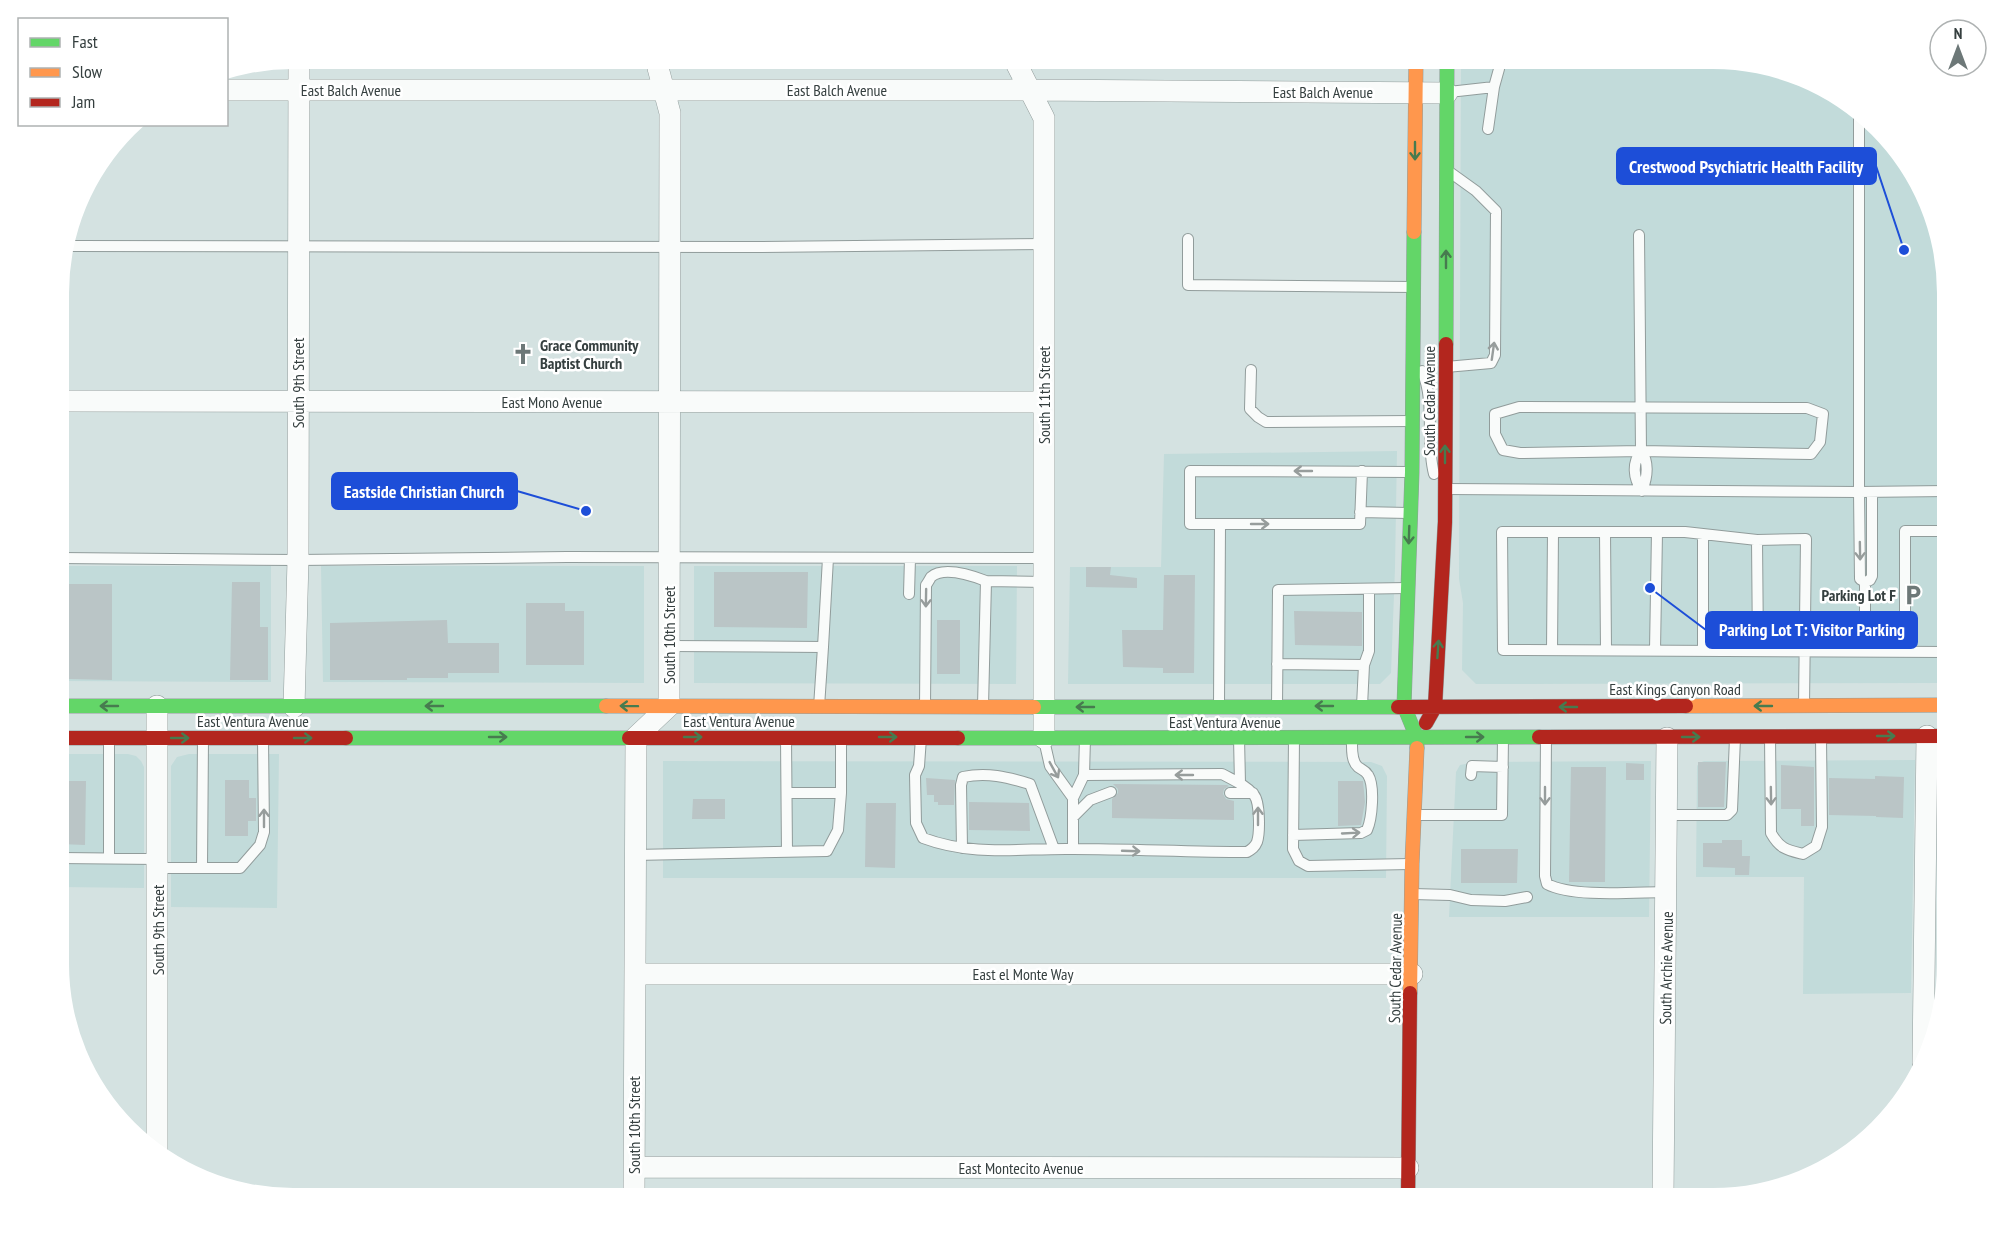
<svg xmlns="http://www.w3.org/2000/svg" width="2006" height="1257" viewBox="0 0 2006 1257" font-family="'PT Sans Narrow',sans-serif">
<rect width="100%" height="100%" fill="#d4e2e1"/>
<path fill="#c2dbda" d="M1461 59H1714L1788 71 1843 98 1916 176 1947 278V683L1476 684 1462 670 1463 603 1459 579Z
M1397 451 1395 568 1391 673 1380 684H1068L1070 567H1161L1164 454Z
M60 566H271V682L60 681Z
M321 566H644V683L323 682Z
M694 566H1017L1016 684 694 683Z
M60 754H128L136 756 141 761 144 767V888L60 887Z
M189 754H279L277 908 171 907V766L177 757Z
M1915 760 1911 993 1803 994 1804 877H1696L1697 766 1699 763 1704 761Z
M663 761 1371 762 1382 766 1387 776 1386 878H663Z
M1651 761 1649 917H1449L1456 772 1460 765 1476 762Z"/>
<path fill="#bac5c6" d="M1086 567H1111L1110 575 1137 578V588L1086 587Z
M714 572H808L807 628 714 627Z
M1164 575H1195L1194 673H1163V668L1123 667 1122 630H1163Z
M232 582H260V627H268V680H230Z
M60 584H112V680L69 679V604H60Z
M526 603H565V611H584V665H526Z
M1294 611 1362 612V646L1295 645Z
M447 620 448 643H499V673H448V678H407V680H330V623Z
M937 620H960V674H937Z
M1698 762H1726L1724 807H1698Z
M1626 763 1644 764V780H1626Z
M1781 765 1814 767V826H1801V809H1781Z
M1571 767H1606L1605 882H1569Z
M1875 776 1904 777 1903 818 1876 817V816L1829 815V778L1875 779Z
M926 778 955 780 954 805H938V802H934V795H927Z
M225 780H249V798H256V821H248V836H225Z
M60 781H86L85 845 60 844Z
M1338 781H1363L1365 802 1361 825 1338 826Z
M1113 784 1227 785 1229 786 1224 789 1223 794 1226 799 1234 801V820L1112 818V799L1118 793V789Z
M693 799H725V819H692Z
M969 802 1029 803 1030 831 969 830Z
M866 803H896L895 868 865 867Z
M1722 840H1742V856H1750L1749 875H1735V868L1703 867V843H1722Z
M1461 849H1518L1517 883H1461Z"/>
<g fill="none" stroke-linecap="round" stroke-linejoin="round">
<defs>
<path id="lane" d="M1449 92 1494 87 1499 69V59
M1488 129 1494 87
M1639 235 1641 451
M1188 239V285L1414 287
M66 246 753 247 1045 244
M1446 367 1491 363 1495 355 1496 211 1476 191 1451 173
M1251 370 1250 409 1258 417 1266 422 1413 421
M1422 371C1436 403 1425 440 1434 474
M1519 407 1807 408 1823 414 1820 442 1811 454 1641 451 1520 453 1503 450 1495 434V414Z
M1641 451C1650 463 1647 478 1642 491 1633 478 1632 463 1641 451Z
M1362 471 1360 524H1190V471L1411 472
M1447 489 1859 492V115
M1872 492V576L1870 580 1865 582 1860 579 1859 492 1947 491
M1360 512 1408 513
M1605 532 1606 650
M1703 535V651
M1757 540 1758 651
M60 558 298 560 567 557 1044 558
M909 594 910 558
M669 646 823 647 819 707
M823 647 828 558
M1552 650 1553 532
M1655 650 1657 532
M1865 652V582
M1905 652V531H1947
M1277 664 1364 665
M1219 705 1220 524
M1804 705 1806 539 1757 540 1685 532H1502L1503 650C1651 650 1799 652 1947 652
M983 706 986 581 1044 582
M1277 706 1278 590 1407 588
M1362 706 1364 665 1369 651V589
M925 707 926 585C927 584 931 577 931 577 944 566 973 576 986 581
M1546 737 1545 876 1547 884C1573 898 1637 892 1667 892
M1770 737 1771 833C1780 849 1787 850 1803 854L1816 846 1822 827 1821 738
M786 738 787 852
M921 738 919 766 915 775 916 823 923 838C974 857 1020 848 1073 849 1131 849 1189 852 1247 852 1252 849 1255 847 1257 842 1260 833 1260 802 1254 795 1246 785 1233 780 1222 774L1084 775
M1239 738 1240 783
M1294 738 1293 849 1299 861 1308 866 1410 864
M109 739V858
M1044 740 1050 766 1073 798
M1471 775 1472 766 1503 767
M787 793H841
M1230 793H1253
M1414 815H1502L1503 738
M1667 815H1727L1732 810 1735 738
M1073 817 1090 800 1111 792
M1293 835 1361 833 1367 830C1372 819 1375 786 1368 775 1365 770 1362 770 1358 767 1351 761 1352 748 1352 740
M962 848 961 785 963 777C987 772 1007 777 1030 784L1054 849
M1073 849V798L1084 775 1085 738
M635 855 827 851 838 830 841 793V738
M60 858 158 859
M158 868H240L260 845 264 832 263 739
M202 868 203 738
M1413 894 1450 895 1471 900 1505 901 1527 897"/>
<path id="street" d="M1016 59V63L1044 118V738
M226 90H1029L1447 93
M60 401 1044 402
M157 706V1153
M294 707 298 560 299 59
M635 974H1412
M1923 1063 1927 736
M634 1167 1408 1168
M634 1198 636 737 669 706 670 113 658 68V59
M1663 1198 1667 738"/>
<path id="fast" d="M1414 232 1412 472 1404 706 1417 738V748
M1446 344 1447 59
M60 706H606
M1034 707H1398
M346 738H629
M958 738 1539 737"/>
<path id="slow" d="M1414 232 1416 59
M606 706 1034 707
M1686 706 1947 705
M1410 993 1412 864 1417 748"/>
<path id="jam" d="M1398 707 1686 706
M1426 723 1435 707 1445 522 1446 344
M1539 737 1947 736
M60 738H346
M629 738H958
M1408 1198 1410 993"/>
</defs>
<use href="#lane" stroke="#919c9b" stroke-width="12"/>
<use href="#street" stroke="#919c9b" stroke-width="22"/>
<use href="#fast" stroke="#919c9b" stroke-width="15"/>
<use href="#slow" stroke="#919c9b" stroke-width="15"/>
<use href="#jam" stroke="#919c9b" stroke-width="15"/>
<use href="#lane" stroke="#f9fbfa" stroke-width="10"/>
<use href="#street" stroke="#f9fbfa" stroke-width="21"/>
<use href="#fast" stroke="#63d668" stroke-width="14"/>
<use href="#slow" stroke="#ff974d" stroke-width="14"/>
<use href="#jam" stroke="#b3261e" stroke-width="14"/>
</g>
<defs><path id="oneway-shaft" d="M-6 0H5M1.5-3L5.5 0L1.5 3" fill="none" stroke-width="1.6" stroke-linecap="round" stroke-linejoin="round" transform="scale(1.5)"/></defs>
<g stroke="#477b4f">
<use href="#oneway-shaft" transform="translate(1415 151) rotate(90)"/>
<use href="#oneway-shaft" transform="translate(1446 259) rotate(-90)"/>
<use href="#oneway-shaft" transform="translate(1445 454) rotate(-90)"/>
<use href="#oneway-shaft" transform="translate(1409 535) rotate(92)"/>
<use href="#oneway-shaft" transform="translate(1438 649) rotate(-86)"/>
<use href="#oneway-shaft" transform="translate(109 706) rotate(-180)"/>
<use href="#oneway-shaft" transform="translate(434 706) rotate(180)"/>
<use href="#oneway-shaft" transform="translate(629 706) rotate(-179)"/>
<use href="#oneway-shaft" transform="translate(1324 706) rotate(180)"/>
<use href="#oneway-shaft" transform="translate(1763 706) rotate(180)"/>
<use href="#oneway-shaft" transform="translate(1085 707) rotate(180)"/>
<use href="#oneway-shaft" transform="translate(1568 707) rotate(180)"/>
<use href="#oneway-shaft" transform="translate(1886 736)"/>
<use href="#oneway-shaft" transform="translate(498 737)"/>
<use href="#oneway-shaft" transform="translate(693 737)"/>
<use href="#oneway-shaft" transform="translate(888 737)"/>
<use href="#oneway-shaft" transform="translate(1475 737)"/>
<use href="#oneway-shaft" transform="translate(1691 737)"/>
<use href="#oneway-shaft" transform="translate(180 738)"/>
<use href="#oneway-shaft" transform="translate(303 738)"/>
</g>
<g stroke="#979d9c">
<use href="#oneway-shaft" transform="translate(1493 351) rotate(-82)"/>
<use href="#oneway-shaft" transform="translate(1303 471) rotate(-180)"/>
<use href="#oneway-shaft" transform="translate(1260 524)"/>
<use href="#oneway-shaft" transform="translate(1860 551) rotate(89)"/>
<use href="#oneway-shaft" transform="translate(926 598) rotate(91)"/>
<use href="#oneway-shaft" transform="translate(1054 770) rotate(61)"/>
<use href="#oneway-shaft" transform="translate(1184 775) rotate(180)"/>
<use href="#oneway-shaft" transform="translate(1545 796) rotate(90)"/>
<use href="#oneway-shaft" transform="translate(1771 796) rotate(89)"/>
<use href="#oneway-shaft" transform="translate(1258 816) rotate(-90)"/>
<use href="#oneway-shaft" transform="translate(264 818) rotate(-90)"/>
<use href="#oneway-shaft" transform="translate(1351 833) rotate(-3)"/>
<use href="#oneway-shaft" transform="translate(1131 851) rotate(2)"/>
</g>
<defs>
<symbol id="church-bare" viewBox="-9 -9 18 18"><path d="M-1.2-6h2.4v3.5h3.3v2.4h-3.3V6h-2.4V-.1h-3.3v-2.4h3.3Z" fill="#6d7878" stroke="#fff" stroke-width="2.5" paint-order="stroke"/></symbol>
<symbol id="parking-bare" viewBox="-9 -9 18 18"><path d="M-3.5-5.5H1a3.5 3.5 0 0 1 0 7H-1V5.5H-3.5ZM-1-3.4V-.6H.8a1.4 1.4 0 0 0 0-2.8Z" fill="#6d7878" stroke="#fff" stroke-width="2.5" paint-order="stroke"/></symbol>
</defs>
<g fill-rule="evenodd">
<use href="#church-bare" x="508" y="339" width="30" height="30"/>
<use href="#parking-bare" x="1898" y="580" width="30" height="30"/>
</g>
<g text-anchor="middle" stroke-width="5" stroke-linejoin="round" paint-order="stroke">
<g font-size="16" fill="#353f3f" stroke="#fff">
<text x="351" y="96">East Balch Avenue</text>
<text x="837" y="96">East Balch Avenue</text>
<text x="1323" y="98">East Balch Avenue</text>
<text transform="translate(298 383) rotate(-90)" y="6">South 9th Street</text>
<text transform="translate(1044 395) rotate(-90)" y="6">South 11th Street</text>
<text transform="translate(1429 401) rotate(-90)" y="6">South Cedar Avenue</text>
<text x="552" y="408">East Mono Avenue</text>
<text transform="translate(669 635) rotate(-90)" y="6">South 10th Street</text>
<text x="1675" y="695">East Kings Canyon Road</text>
<text x="253" y="727">East Ventura Avenue</text>
<text x="739" y="727">East Ventura Avenue</text>
<text x="1225" y="728">East Ventura Avenue</text>
<text transform="translate(158 930) rotate(-90)" y="6">South 9th Street</text>
<text transform="translate(1395 968) rotate(-89)" y="6">South Cedar Avenue</text>
<text transform="translate(1666 968) rotate(-89)" y="6">South Archie Avenue</text>
<text x="1023" y="980">East el Monte Way</text>
<text transform="translate(634 1125) rotate(-90)" y="6">South 10th Street</text>
<text x="1021" y="1174">East Montecito Avenue</text>
</g>
<g font-size="16" font-weight="bold" fill="#353f3f" stroke="#fff" text-anchor="start">
<text x="540" y="351">Grace Community<tspan x="540" dy="18">Baptist Church</tspan></text>
<text x="1896" y="601" text-anchor="end">Parking Lot F</text>
</g>
</g>
<path d="M0 0H2006V1257H0ZM293 69H1713A224 224 0 0 1 1937 293V964A224 224 0 0 1 1713 1188H293A224 224 0 0 1 69 964V293A224 224 0 0 1 293 69Z" fill="#fff" fill-rule="evenodd"/>
<path fill="none" stroke="#1d4ed8" stroke-width="2" d="M1904 250L1876 166M586 511L517 491M1650 588L1706 630"/>
<g fill="#1d4ed8" stroke="#fff" stroke-width="2">
<circle cx="1904" cy="250" r="6"/>
<circle cx="586" cy="511" r="6"/>
<circle cx="1650" cy="588" r="6"/>
</g>
<g fill="#1d4ed8" stroke="#1d4ed8" stroke-width="2">
<rect x="1617" y="148" width="259" height="36" rx="6"/>
<rect x="332" y="473" width="185" height="36" rx="6"/>
<rect x="1706" y="612" width="211" height="36" rx="6"/>
</g>
<g font-size="18" text-anchor="middle" font-weight="bold" fill="#fff">
<text x="1746" y="173">Crestwood Psychiatric Health Facility</text>
<text x="424" y="498">Eastside Christian Church</text>
<text x="1812" y="636">Parking Lot T: Visitor Parking</text>
</g>
<rect x="18" y="18" width="210" height="108" fill="#ffffff" stroke="#aeb2b2" stroke-width="1.5"/>
<rect x="30" y="38" width="30" height="9" fill="#63d668" stroke="#aeb2b2" stroke-width="1.5"/>
<text x="72" y="48" font-size="18" fill="#353f3f">Fast</text>
<rect x="30" y="68" width="30" height="9" fill="#ff974d" stroke="#aeb2b2" stroke-width="1.5"/>
<text x="72" y="78" font-size="18" fill="#353f3f">Slow</text>
<rect x="30" y="98" width="30" height="9" fill="#b3261e" stroke="#aeb2b2" stroke-width="1.5"/>
<text x="72" y="108" font-size="18" fill="#353f3f">Jam</text>
<g transform="translate(1958 48)"><circle r="28" fill="#ffffff" stroke="#aeb2b2" stroke-width="1.5"/>
<path d="M0-4.5L10 22L0 15L-10 22Z" fill="#6d7878"/>
<text y="-9" font-size="16" font-weight="bold" text-anchor="middle" fill="#353f3f">N</text>
</g>
</svg>
